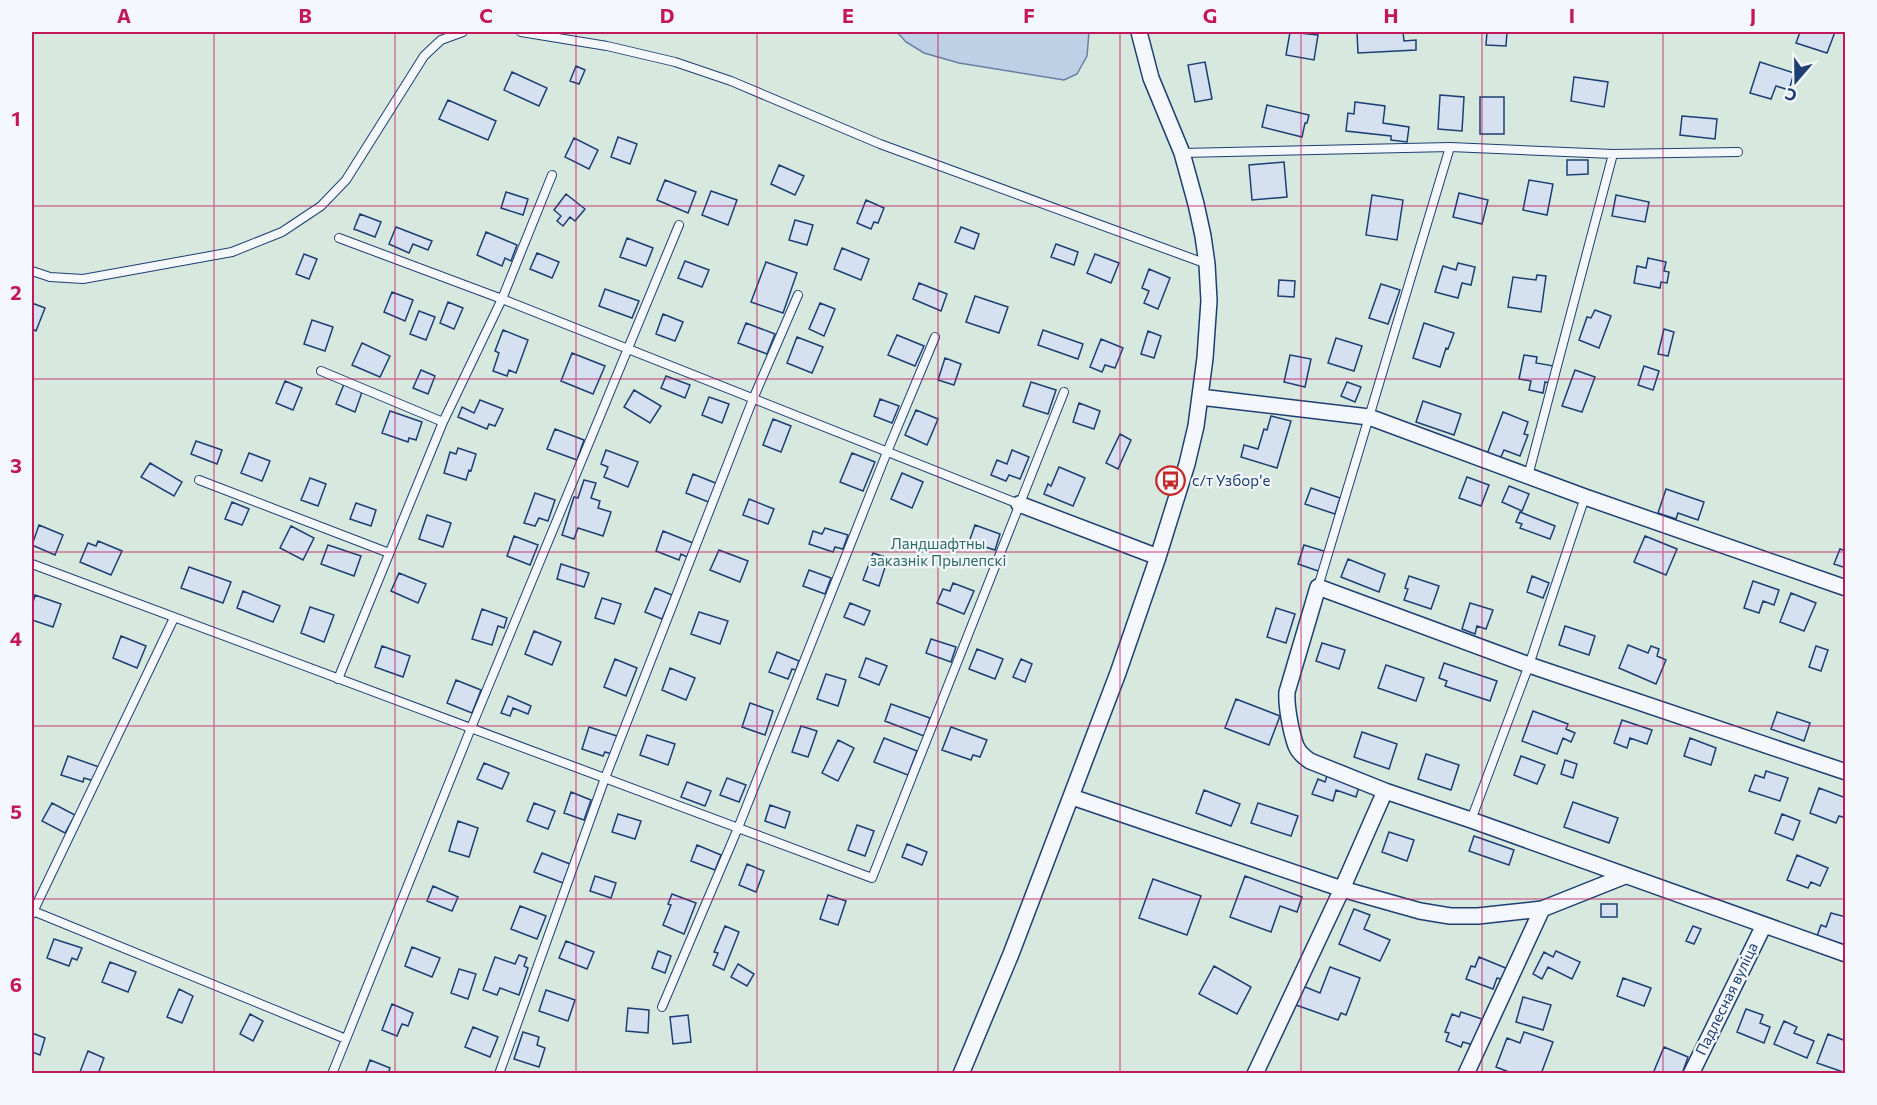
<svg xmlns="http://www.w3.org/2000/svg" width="1877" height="1105" viewBox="0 0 1877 1105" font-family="Commissioner,sans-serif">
<rect width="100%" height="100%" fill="#f4f7fb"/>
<path fill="#d7e8df" stroke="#687fa3" stroke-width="1.5" d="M32 32H1845V1073H32Z"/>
<path fill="#bed0e5" stroke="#687fa3" stroke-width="1.5" d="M897 32H1089L1087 56 1077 74 1064 80 959 63 924 53 906 42Z"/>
<path fill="#d5e0f0" stroke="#1d3f73" stroke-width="1.5" d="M1290 32 1318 35 1314 60 1286 55Z
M1357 32H1403L1404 41 1416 40V50L1358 53Z
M1487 32H1507L1506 46 1486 45Z
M1800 32H1835L1827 53 1796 43Z
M1205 62 1212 99 1195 102 1188 65Z
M1760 62 1794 73 1789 90 1776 86 1771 99 1750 93Z
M576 66 585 70 579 84 570 81Z
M512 72 547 88 539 106 504 90Z
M1574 77 1608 82 1604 107 1571 101Z
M1440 95 1464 97 1462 131 1438 129Z
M1480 97H1504V134H1480Z
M448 100 496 121 488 140 439 119Z
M1355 102 1385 106 1383 123 1409 127 1407 142 1391 140V136L1346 131 1348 113 1354 114Z
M1267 105 1309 115 1307 123H1305L1302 137 1262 127Z
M1682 116 1717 119 1715 139 1680 135Z
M618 137 637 144 630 164 611 157Z
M574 138 598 150 589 169 565 157Z
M1567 160H1588V174L1567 175Z
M1284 162 1287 197 1252 200 1249 165Z
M779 165 804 176 795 195 771 184Z
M665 180 696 192 688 213 657 200Z
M1529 180 1553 184 1547 215 1523 210Z
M711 191 737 200 728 225 702 215Z
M506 192 528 199 523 215 501 208Z
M1459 193 1488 200 1482 224 1453 217Z
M566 194 585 209 575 221 570 217 563 226 557 221 561 216 554 210Z
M1372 195 1403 200 1397 240 1366 235Z
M1616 195 1649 202 1645 222 1612 216Z
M866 200 884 208 878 223 874 222 871 229 857 223Z
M360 214 381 222 375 237 354 229Z
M795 220 813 225 807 245 789 240Z
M396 227 432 241 428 250 413 244 409 253 389 244Z
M961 227 979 234 974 249 955 242Z
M486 232 517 245 511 261 505 258 502 266 477 255Z
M627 238 653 248 646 266 620 257Z
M1056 244 1078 252 1074 265 1051 257Z
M842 248 869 259 861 280 834 269Z
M537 253 559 262 552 278 530 269Z
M304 254 317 259 309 279 296 274Z
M1095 254 1119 263 1111 283 1087 273Z
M1648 258 1666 262 1664 271 1669 272 1667 283 1661 282 1660 288 1634 283 1637 266 1646 268Z
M685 261 709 270 702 287 678 278Z
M766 262 797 273 783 313 751 302Z
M1458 263 1475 267 1471 285 1462 283 1458 298 1435 292 1443 266 1456 270Z
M1149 269 1170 278 1158 309 1144 303 1149 291 1142 288Z
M1537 275 1546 276 1541 312 1508 307 1513 277 1536 280Z
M1279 280 1295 281 1294 297 1278 296Z
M919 283 947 294 941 311 913 299Z
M1381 284 1400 290 1388 324 1369 318Z
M605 289 639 301 632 318 599 306Z
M392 292 413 300 405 321 384 312Z
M975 296 1008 307 999 333 966 322Z
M448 302 463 308 454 329 440 323Z
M32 303 45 308 36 331 32 329Z
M820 303 835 309 824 336 809 329Z
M1595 310 1611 316 1599 348 1579 340 1587 317 1591 318Z
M419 311 435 317 426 340 410 334Z
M663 314 683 322 675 341 656 334Z
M312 320 333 327 325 351 304 344Z
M746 323 775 334 767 354 738 343Z
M1424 323 1454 333 1448 349 1446 348 1440 367 1413 358Z
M1664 329 1674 332 1668 356 1658 354Z
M503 330 528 340 516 373 509 370 507 376 493 371 499 353 495 351Z
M1043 330 1083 344 1078 359 1038 345Z
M1148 331 1161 336 1154 358 1141 354Z
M897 335 924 346 915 366 888 355Z
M797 337 823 347 812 373 787 363Z
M1336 338 1362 346 1354 371 1328 363Z
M1101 339 1123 348 1115 368 1105 365 1102 372 1090 367Z
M362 343 390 356 380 377 352 365Z
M572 353 605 366 593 394 561 381Z
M1290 355 1311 359 1305 387 1284 382Z
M1524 355 1537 357 1536 363 1554 366 1550 383 1545 382 1543 393 1529 390 1531 381 1519 379Z
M945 358 961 364 954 385 938 380Z
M1644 366 1659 371 1653 390 1638 385Z
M421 370 435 376 428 394 413 388Z
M1575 370 1595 377 1582 412 1562 406Z
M666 376 690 385 685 398 661 388Z
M285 381 302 388 293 410 276 403Z
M1031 382 1056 390 1048 414 1023 406Z
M1347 382 1361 387 1355 402 1341 396Z
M344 384 362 392 355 412 336 404Z
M634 390 661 406 650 423 624 407Z
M709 397 729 404 722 423 702 415Z
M880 399 899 406 892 423 874 416Z
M480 400 503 409 495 426 489 424 487 429 458 417 462 407 474 413Z
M1423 401 1461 414 1454 435 1416 422Z
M1079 403 1100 411 1094 429 1073 422Z
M916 410 938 419 927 445 905 435Z
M390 411 422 422 416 440 409 438 408 442 382 433Z
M1503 412 1528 422 1524 434 1528 435 1520 456 1504 450 1500 459 1487 454Z
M1271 416 1291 421 1277 468 1241 457 1244 445 1258 449 1264 429 1267 430Z
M773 419 791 426 781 452 763 445Z
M555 429 584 440 577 460 547 449Z
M1120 434 1131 440 1118 469 1106 463Z
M196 441 222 450 217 464 191 454Z
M458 448 476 454 471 471 469 470 466 480 444 473 450 452 456 454Z
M606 450 638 462 628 487 604 477 608 467 601 464Z
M1012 450 1029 457 1020 479 1009 475 1006 481 991 475 997 460 1007 464Z
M249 453 270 461 262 481 241 473Z
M852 453 875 462 863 491 840 482Z
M150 463 182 482 174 496 141 477Z
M1059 467 1085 478 1073 506 1044 494 1048 484 1051 486Z
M902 473 923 482 912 508 891 499Z
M693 474 718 484 711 503 686 493Z
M1467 477 1489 485 1481 506 1459 498Z
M310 478 326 484 318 506 301 500Z
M584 480 596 483 591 498 600 501 598 508 611 512 603 536 578 528 574 539 562 535 574 497 578 498Z
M1509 486 1529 494 1522 511 1502 502Z
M1311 488 1340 498 1335 514 1305 504Z
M1666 489 1704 502 1698 520 1678 513 1676 519 1658 513Z
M535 493 555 500 548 521 539 518 535 526 524 523Z
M749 499 774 509 768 524 743 515Z
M232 502 249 509 242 525 225 519Z
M356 503 376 510 371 526 350 519Z
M1520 512 1555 526 1550 539 1520 528 1522 524 1516 522Z
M427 515 451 523 443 547 419 539Z
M39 525 63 535 55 555 32 545Z
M975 525 1000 534 995 550 969 542Z
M291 526 314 538 303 560 280 548Z
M825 528 848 535 843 549 835 547 833 552 809 544 813 531 822 534Z
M663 531 693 543 687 557 681 554 679 560 656 551Z
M514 536 538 545 530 565 507 556Z
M1645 536 1677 549 1666 575 1634 562Z
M98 541 122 551 111 575 80 562 88 543 96 546Z
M328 545 361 556 354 576 321 564Z
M1304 545 1327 552 1321 572 1298 564Z
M1840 549 1846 551V568L1834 564Z
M719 550 748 561 740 582 710 570Z
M873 553 888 558 879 586 863 580Z
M1348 559 1385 574 1379 592 1341 577Z
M561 564 589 573 584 587 557 579Z
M189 567 231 582 223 603 181 588Z
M809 570 831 578 825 594 803 586Z
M399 573 426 584 418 603 391 591Z
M1409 576 1439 586 1431 609 1404 600 1408 589 1405 588Z
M1532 576 1549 583 1543 598 1527 592Z
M1753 581 1779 590 1774 605 1763 601 1759 613 1744 608Z
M953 583 974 591 964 614 937 603 943 589 950 591Z
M655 588 672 595 662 619 645 612Z
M243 591 280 606 273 622 237 608Z
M1791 593 1816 603 1804 631 1780 622Z
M35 595 61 604 53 627 32 620V606Z
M602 598 621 604 614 624 595 618Z
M850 603 870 611 864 625 844 617Z
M1470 603 1493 610 1486 629 1477 626 1475 634 1462 629Z
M310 607 334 615 324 642 301 633Z
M1276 608 1295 614 1286 643 1267 637Z
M482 609 507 618 504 628 498 626 492 645 472 639Z
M699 612 728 621 720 644 691 634Z
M1565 626 1595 636 1589 655 1559 645Z
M534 631 561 642 552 665 525 654Z
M121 636 146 646 137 668 113 658Z
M931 639 956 647 951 662 926 653Z
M1322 643 1345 650 1339 669 1316 661Z
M1628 645 1648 653 1651 646 1659 649 1657 656 1666 660 1656 684 1619 668Z
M382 646 410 656 403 677 375 667Z
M1816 646 1828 650 1821 671 1809 667Z
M977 649 1003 659 995 679 969 669Z
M777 652 799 661 796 670 792 669 788 679 769 672Z
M866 658 887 666 879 685 859 677Z
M615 659 637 668 626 696 604 687Z
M1021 659 1032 664 1025 682 1013 677Z
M1444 663 1497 681 1490 701 1445 686 1447 681 1439 678Z
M1386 665 1424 678 1416 701 1378 688Z
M670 668 695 678 686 700 662 690Z
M826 674 846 680 838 706 817 699Z
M456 680 481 690 472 713 447 703Z
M508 696 531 706 528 714 513 708 510 716 501 713Z
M1236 699 1280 716 1269 745 1225 728Z
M750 703 773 711 765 735 742 727Z
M891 704 930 718 924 736 885 721Z
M1533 711 1568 724 1566 729 1575 733 1571 742 1563 738 1557 754 1522 741Z
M1777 712 1810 723 1804 741 1771 729Z
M1622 720 1652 730 1647 744 1630 738 1627 748 1614 743Z
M801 726 817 731 808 757 792 752Z
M589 727 617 736 612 754 605 752 603 756 582 749Z
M951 727 987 740 980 757 973 755 971 760 942 750Z
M1362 732 1397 744 1389 769 1354 757Z
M647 735 675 744 668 765 640 755Z
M884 738 917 751 908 775 874 762Z
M1690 738 1716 748 1711 765 1684 756Z
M838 740 854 748 838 781 822 773Z
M1426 754 1459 765 1451 790 1418 779Z
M68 756 99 767 94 781 84 778 83 782 61 775Z
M1521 756 1545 765 1537 784 1514 775Z
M1565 760 1577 764 1573 778 1561 774Z
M484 763 509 773 502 789 477 779Z
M1766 771 1788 778 1780 801 1749 791 1755 775 1764 778Z
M1328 773 1360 784 1356 797 1336 790 1333 801 1312 794 1318 779 1325 782Z
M727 778 746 785 739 802 720 795Z
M687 782 711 791 705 806 681 797Z
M1819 788 1846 798V818L1839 816 1836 823 1810 813Z
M1204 790 1240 804 1231 826 1196 813Z
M571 792 591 800 584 820 564 813Z
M1573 802 1618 818 1609 843 1564 827Z
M52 803 75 815 65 833 42 821Z
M534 803 555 811 548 829 527 821Z
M1258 803 1298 816 1291 836 1251 823Z
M770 805 790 812 785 828 765 821Z
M618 814 641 821 635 839 612 832Z
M1782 814 1800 821 1793 840 1775 833Z
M458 821 478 828 469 857 449 851Z
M857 825 874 831 865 856 848 850Z
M1389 832 1414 840 1407 861 1382 852Z
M1474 836 1514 850 1509 865 1469 851Z
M907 844 927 852 922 865 902 857Z
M697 845 721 855 715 870 691 861Z
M542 853 570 864 563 883 534 872Z
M1797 855 1828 868 1820 886 1811 882 1808 888 1787 880Z
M747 864 764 871 756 892 739 885Z
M595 876 616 883 611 898 590 891Z
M1245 876 1302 897 1297 912 1280 906 1271 932 1230 917Z
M1153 879 1201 896 1187 935 1139 918Z
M433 886 458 897 452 911 427 901Z
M672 894 696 903 684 934 663 925 671 905 668 904Z
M828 895 846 901 838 925 820 919Z
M1601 904H1617V917H1601Z
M520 906 546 916 537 939 511 929Z
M1354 909 1370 915 1364 929 1390 940 1380 961 1339 944Z
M1831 913 1846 917 1845 945 1817 936 1821 925 1826 927Z
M725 926 739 932 724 970 713 965 718 953 714 952Z
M1693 926 1701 929 1694 944 1686 941Z
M54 939 82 948 77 960 72 958 69 966 47 958Z
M566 941 594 952 587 969 559 958Z
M412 947 440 958 432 977 405 966Z
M658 951 671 956 665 973 652 968Z
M1556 951 1580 962 1572 979 1548 967 1542 979 1533 974 1544 952 1553 957Z
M519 955 527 958 524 966 528 968 519 995 500 988 497 995 483 990 495 957 515 964Z
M1479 957 1508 969 1503 980 1497 978 1493 989 1466 979 1471 966 1475 967Z
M110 962 136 972 128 992 102 982Z
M738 964 754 974 747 986 731 977Z
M1214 966 1251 987 1237 1014 1199 994Z
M1330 967 1360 978 1346 1015 1341 1013 1338 1020 1296 1005 1303 986 1320 993Z
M459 969 476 974 468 999 451 993Z
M1623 978 1651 988 1644 1006 1617 996Z
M179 989 193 996 182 1023 167 1017Z
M546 990 575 1000 568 1021 539 1011Z
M1523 997 1551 1005 1543 1030 1516 1022Z
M392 1004 413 1013 408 1026 402 1024 397 1036 382 1030Z
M628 1008 649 1010 648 1033 626 1031Z
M1746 1009 1763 1015 1760 1023 1770 1027 1764 1043 1737 1032Z
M1461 1012 1482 1019 1473 1045 1463 1042 1461 1047 1446 1041 1449 1033 1445 1032 1452 1014 1459 1017Z
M250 1014 263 1021 253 1041 240 1034Z
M688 1015 691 1042 673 1044 670 1017Z
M1784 1021 1797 1027 1794 1033 1814 1041 1807 1058 1774 1044Z
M473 1027 498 1037 490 1057 465 1047Z
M523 1032 539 1037 537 1045 545 1048 539 1067 514 1059Z
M1524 1032 1553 1042 1541 1074H1514L1496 1067 1507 1038 1520 1043Z
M32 1033 45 1038 40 1055 32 1052Z
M1828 1034 1846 1041V1073L1817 1063Z
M1664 1047 1688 1057 1682 1074H1659L1654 1071Z
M88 1051 104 1058 98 1074 80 1072Z
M370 1060 390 1068 388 1074H365Z"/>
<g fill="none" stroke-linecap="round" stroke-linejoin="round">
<defs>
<path id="lane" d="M521 32 607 46 675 62 731 81 880 144 1207 264
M1182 153 1450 147 1613 154
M339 238 502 299 552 175
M32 271 50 277 83 279 232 252 282 232 321 206 346 180 424 56 441 40 463 32
M321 371 443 422
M1528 476 1613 154 1738 152
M199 480 389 553
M32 564 872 878 1064 392
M1318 587 1450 147
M338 679 443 422 502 299 1019 504
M1471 820 1529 665 1585 497
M33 911 346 1039
M32 914 174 618
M662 1007 738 828 887 452 935 337
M332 1074 471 728 679 225
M499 1074 605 778 753 399 798 295"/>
<path id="street" d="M1200 397 1369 417 1585 497 1846 588
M1019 504 1158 557
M1846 772 1529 665 1318 587 1287 692C1286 706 1291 732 1296 746 1299 753 1304 757 1310 761L1385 791 1471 820 1846 954
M1072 797 1342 889 1420 911 1450 916H1478L1542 909 1625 876
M961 1074 1011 954 1118 673 1158 557 1187 464 1196 426 1205 358 1209 301 1207 264 1203 236 1196 204 1182 153 1151 78 1139 32
M1255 1074 1342 889 1385 791
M1466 1074 1542 909
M1691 1074 1764 925"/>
</defs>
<use href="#lane" stroke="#1d3f73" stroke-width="10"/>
<use href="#street" stroke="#1d3f73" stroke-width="18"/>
<use href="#lane" stroke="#f4f7fb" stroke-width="8"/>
<use href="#street" stroke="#f4f7fb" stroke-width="15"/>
</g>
<path fill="none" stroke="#c2185b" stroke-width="1.5" stroke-opacity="0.55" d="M214 32V1074M395 32V1074M576 32V1074M757 32V1074M938 32V1074M1120 32V1074M1301 32V1074M1482 32V1074M1663 32V1074M32 206H1846M32 379H1846M32 552H1846M32 726H1846M32 899H1846"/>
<defs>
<symbol id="bus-ring" viewBox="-11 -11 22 22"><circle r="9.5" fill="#f4f7fb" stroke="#c62828" stroke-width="1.5"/><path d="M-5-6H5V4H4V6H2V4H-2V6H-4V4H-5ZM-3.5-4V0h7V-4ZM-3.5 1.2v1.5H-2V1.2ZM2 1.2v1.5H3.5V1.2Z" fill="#c62828"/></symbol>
</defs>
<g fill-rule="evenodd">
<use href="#bus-ring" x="1154" y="464" width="33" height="33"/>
</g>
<g text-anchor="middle" stroke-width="4.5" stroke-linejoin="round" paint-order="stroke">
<g font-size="15" fill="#1d3f73" stroke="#f4f7fb" text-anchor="start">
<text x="1192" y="486">с/т Узборʼе</text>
</g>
<g font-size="15" fill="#2c6c60" stroke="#f4f7fb">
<text x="938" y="549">Ландшафтны<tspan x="938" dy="17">заказнік Прылепскі</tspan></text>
</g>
<g font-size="15" fill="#1d3f73" stroke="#f4f7fb">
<text transform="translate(1727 999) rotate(-64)" y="5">Падлесная вуліца</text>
</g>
</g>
<rect width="1877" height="1105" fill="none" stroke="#f4f7fb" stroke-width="66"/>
<g transform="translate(1796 81) rotate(200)" stroke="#f4f7fb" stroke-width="4.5" paint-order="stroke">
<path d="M0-4.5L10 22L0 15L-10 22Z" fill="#1d3f73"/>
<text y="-9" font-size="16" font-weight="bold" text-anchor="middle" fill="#1d3f73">С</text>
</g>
<rect x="33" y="33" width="1811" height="1039" fill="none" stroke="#c2185b" stroke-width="2"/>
<g font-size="20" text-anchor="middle" font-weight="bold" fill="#c2185b">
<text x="124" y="23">A</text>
<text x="305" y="23">B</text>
<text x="486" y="23">C</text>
<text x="667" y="23">D</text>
<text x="848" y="23">E</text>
<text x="1029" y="23">F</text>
<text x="1210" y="23">G</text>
<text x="1391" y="23">H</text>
<text x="1572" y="23">I</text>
<text x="1753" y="23">J</text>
<text x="16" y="126">1</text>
<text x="16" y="300">2</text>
<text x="16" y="473">3</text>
<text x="16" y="646">4</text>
<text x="16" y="819">5</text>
<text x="16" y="992">6</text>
</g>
</svg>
